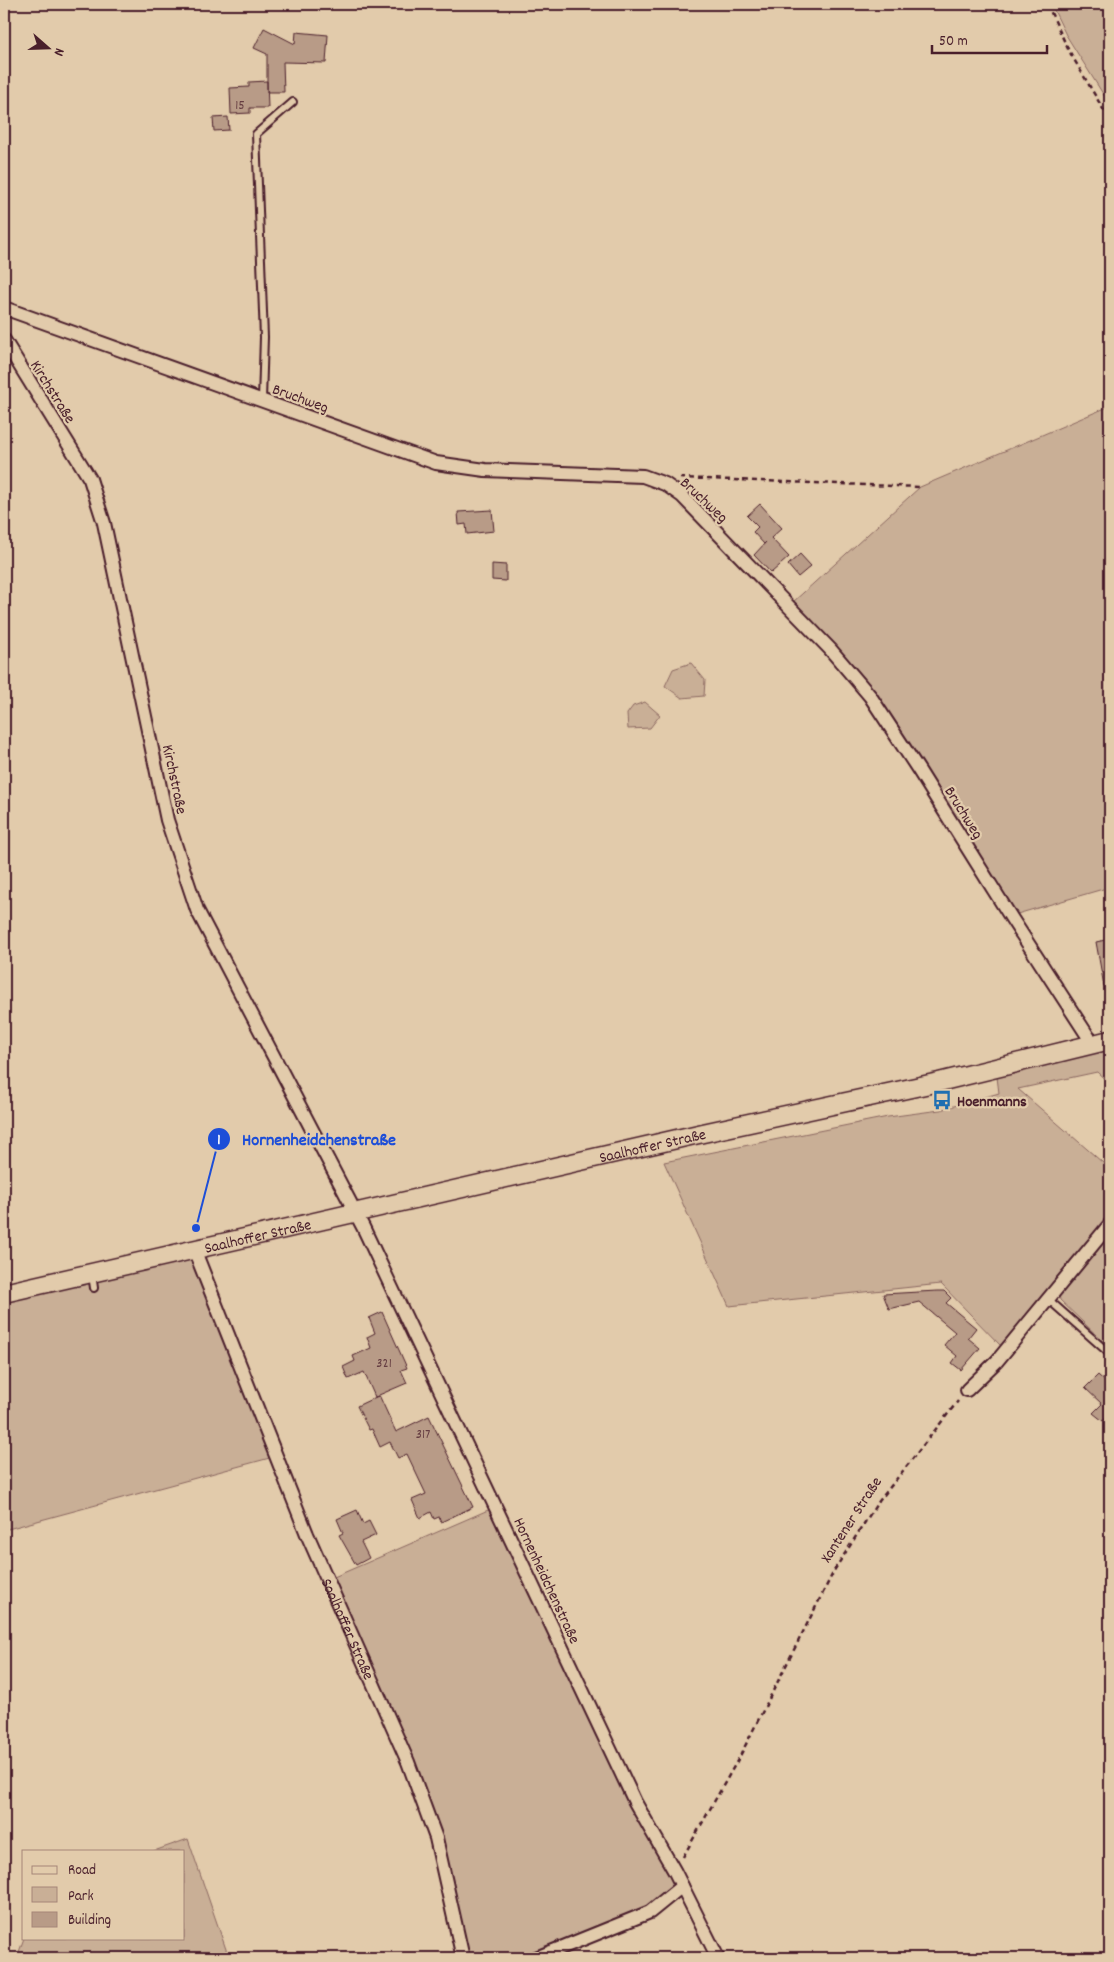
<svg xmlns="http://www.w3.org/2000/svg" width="1114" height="1962" viewBox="0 0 1114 1962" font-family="Dekko,sans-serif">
<rect width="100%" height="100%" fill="#e2cbab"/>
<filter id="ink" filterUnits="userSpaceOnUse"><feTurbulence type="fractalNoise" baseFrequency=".02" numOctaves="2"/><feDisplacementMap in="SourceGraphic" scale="10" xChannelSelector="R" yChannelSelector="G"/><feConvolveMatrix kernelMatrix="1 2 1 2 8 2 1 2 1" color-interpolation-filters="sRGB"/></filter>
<g filter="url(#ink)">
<path fill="#c9af96" stroke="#8a6760" d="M1051 4H1110V105L1066 35Z
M1110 406V887L1017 914 887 710 855 669 793 602 920 487Z
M691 663 705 680 704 696 682 698 665 686 673 669Z
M645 702 660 715 650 728 628 729 627 714 633 706Z
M1110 1049V1084L1097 1072 1018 1089 1110 1169V1217L1001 1346 941 1284 729 1306 664 1162 888 1117 940 1110 999 1093 997 1077Z
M1110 1230V1348L1060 1300 1059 1294Z
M194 1249 277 1456 4 1530V1293Z
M495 1507 682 1886 650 1912 536 1958H463L436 1838 327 1580Z
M188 1839 229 1958H10L19 1952 24 1938H184V1851H154Z"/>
<path fill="#b89b87" stroke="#4a1f2b" d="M264 28 295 44 296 32 328 35 326 63 283 62 284 92H267V54L254 48Z
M267 81 268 108H250V113L231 114 230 88 249 87V82Z
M228 117 229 130 214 131 213 118Z
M760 504 782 528 771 538 789 557 771 573 754 555 766 542 764 544 753 532 758 527 747 516Z
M492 510 494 531 467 534 466 524 459 525 458 512Z
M800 554 811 566 798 577 788 565Z
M492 564 506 565V581L492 580Z
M1110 939V985L1104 986 1096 942Z
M937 1291H944L951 1298 946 1303 976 1328 968 1338 980 1348 961 1370 952 1363 957 1356 944 1345 955 1332 919 1302 889 1309 883 1294Z
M382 1312 407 1368 401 1370 407 1383 379 1395 396 1432 429 1416 473 1507 441 1522 439 1517 434 1519 431 1512 420 1518 412 1500 426 1494 407 1454 398 1458 390 1442 380 1447 372 1429 369 1430 357 1406 378 1396 375 1397 364 1372 348 1379 343 1367 355 1361 353 1356 371 1348 367 1337 375 1333 369 1318Z
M1098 1375 1110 1386V1413L1103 1421 1093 1413 1102 1404 1085 1388Z
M357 1510 363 1524 369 1521 376 1535 361 1542 369 1558 356 1565 339 1535 343 1533 337 1519Z"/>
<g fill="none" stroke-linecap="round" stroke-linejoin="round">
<defs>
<path id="lane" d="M262 400 264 337 256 134 293 102
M92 1274 94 1288
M1048 1299 1110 1354"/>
<g id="street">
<path d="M4 308 436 463 485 470 643 476 665 484 682 496 830 649 870 696 918 769 1012 919 1093 1044"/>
<path d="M4 340 90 479 104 523 167 820 197 910 363 1227 635 1802 675 1872 718 1958"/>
<path id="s1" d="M194 1249 307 1534 408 1762 436 1838 463 1958"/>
<path d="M967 1390 997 1361 1110 1224"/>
<path d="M536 1958 650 1912 682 1886"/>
</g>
<g id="secondary">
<path id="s2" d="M4 1293 703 1133 939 1082 1110 1040"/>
</g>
</defs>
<use href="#lane" stroke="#4a1f2b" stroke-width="10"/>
<use href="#street" stroke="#4a1f2b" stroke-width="16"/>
<use href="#secondary" stroke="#4a1f2b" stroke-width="21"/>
<path stroke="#4a1f2b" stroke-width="2.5" stroke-dasharray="5 4" stroke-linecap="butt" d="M1047 4 1068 49 1110 121
M680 478 920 487
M683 1857 741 1754 835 1569 876 1505 958 1401"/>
<use href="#lane" stroke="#e2cbab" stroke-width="6"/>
<use href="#street" stroke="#e2cbab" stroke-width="12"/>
<use href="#secondary" stroke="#e2cbab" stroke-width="18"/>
</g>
</g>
<defs>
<symbol id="bus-bare" viewBox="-9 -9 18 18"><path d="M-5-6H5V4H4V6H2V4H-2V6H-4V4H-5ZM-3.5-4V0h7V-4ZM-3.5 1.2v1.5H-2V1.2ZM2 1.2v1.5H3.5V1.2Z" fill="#1f6fb2" stroke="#e2cbab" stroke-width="2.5" paint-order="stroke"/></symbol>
</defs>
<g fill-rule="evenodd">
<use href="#bus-bare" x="928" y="1086" width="28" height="28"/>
</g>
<g text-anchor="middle" stroke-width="4.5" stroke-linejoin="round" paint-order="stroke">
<g font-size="14" fill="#663e42">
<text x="240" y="109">15</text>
<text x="384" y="1367">321</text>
<text x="423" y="1438">317</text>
</g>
<g font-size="16" fill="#4a1f2b" stroke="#e2cbab">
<text transform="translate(54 391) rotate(58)" y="6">Kirchstraße</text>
<text transform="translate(301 397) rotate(20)" y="6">Bruchweg</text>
<text transform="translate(705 499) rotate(43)" y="6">Bruchweg</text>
<text transform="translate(176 779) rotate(78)" y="6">Kirchstraße</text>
<text transform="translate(965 812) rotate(58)" y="6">Bruchweg</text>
<text dy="6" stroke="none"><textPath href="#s2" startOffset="665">Saalhoffer Straße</textPath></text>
<text dy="6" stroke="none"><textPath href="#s2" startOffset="260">Saalhoffer Straße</textPath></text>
<text transform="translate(850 1519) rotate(-57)" y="6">Xantener Straße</text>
<text transform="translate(548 1580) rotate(65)" y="6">Hornenheidchenstraße</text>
<text dy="6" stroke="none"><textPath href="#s1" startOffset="410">Saalhoffer Straße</textPath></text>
</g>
<g font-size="16" font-weight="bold" fill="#4a1f2b" stroke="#e2cbab" text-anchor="start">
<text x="957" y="1106">Hoenmanns</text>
</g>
</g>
<path fill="none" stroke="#1d4ed8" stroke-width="2" d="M196 1228L219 1139"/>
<g fill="#1d4ed8" stroke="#e2cbab" stroke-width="2">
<circle cx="196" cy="1228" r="5"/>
<circle cx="219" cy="1139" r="12"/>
</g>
<g font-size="15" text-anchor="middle" font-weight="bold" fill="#fff">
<text x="219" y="1144">1</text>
</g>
<g font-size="18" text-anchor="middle" font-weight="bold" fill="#1d4ed8" stroke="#e2cbab" stroke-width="4.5" stroke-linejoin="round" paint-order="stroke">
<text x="319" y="1145">Hornenheidchenstraße</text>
</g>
<rect width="1114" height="1962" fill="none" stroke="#e2cbab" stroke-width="20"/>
<rect x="10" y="10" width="1094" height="1942" fill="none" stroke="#4a1f2b" stroke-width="2" filter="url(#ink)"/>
<rect x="22" y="1850" width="162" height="90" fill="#e2cbab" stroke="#a58678"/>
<rect x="32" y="1866" width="25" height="8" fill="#e2cbab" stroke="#a58678"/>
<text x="68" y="1874" font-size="15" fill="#4a1f2b">Road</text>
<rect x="32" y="1887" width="25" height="15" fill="#c9af96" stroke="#a58678"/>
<text x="68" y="1900" font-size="15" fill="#4a1f2b">Park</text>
<rect x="32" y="1912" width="25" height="15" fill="#b89b87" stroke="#a58678"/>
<text x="68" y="1924" font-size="15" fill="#4a1f2b">Building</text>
<g transform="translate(48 48) rotate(110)" stroke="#e2cbab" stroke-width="4" paint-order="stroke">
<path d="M0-4L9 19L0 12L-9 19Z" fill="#4a1f2b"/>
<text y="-8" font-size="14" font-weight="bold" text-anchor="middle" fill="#4a1f2b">N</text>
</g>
<path d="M932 45v8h115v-8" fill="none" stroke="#4a1f2b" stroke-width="2.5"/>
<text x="939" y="45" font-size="15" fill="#4a1f2b" stroke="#e2cbab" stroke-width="4" paint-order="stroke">50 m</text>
</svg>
